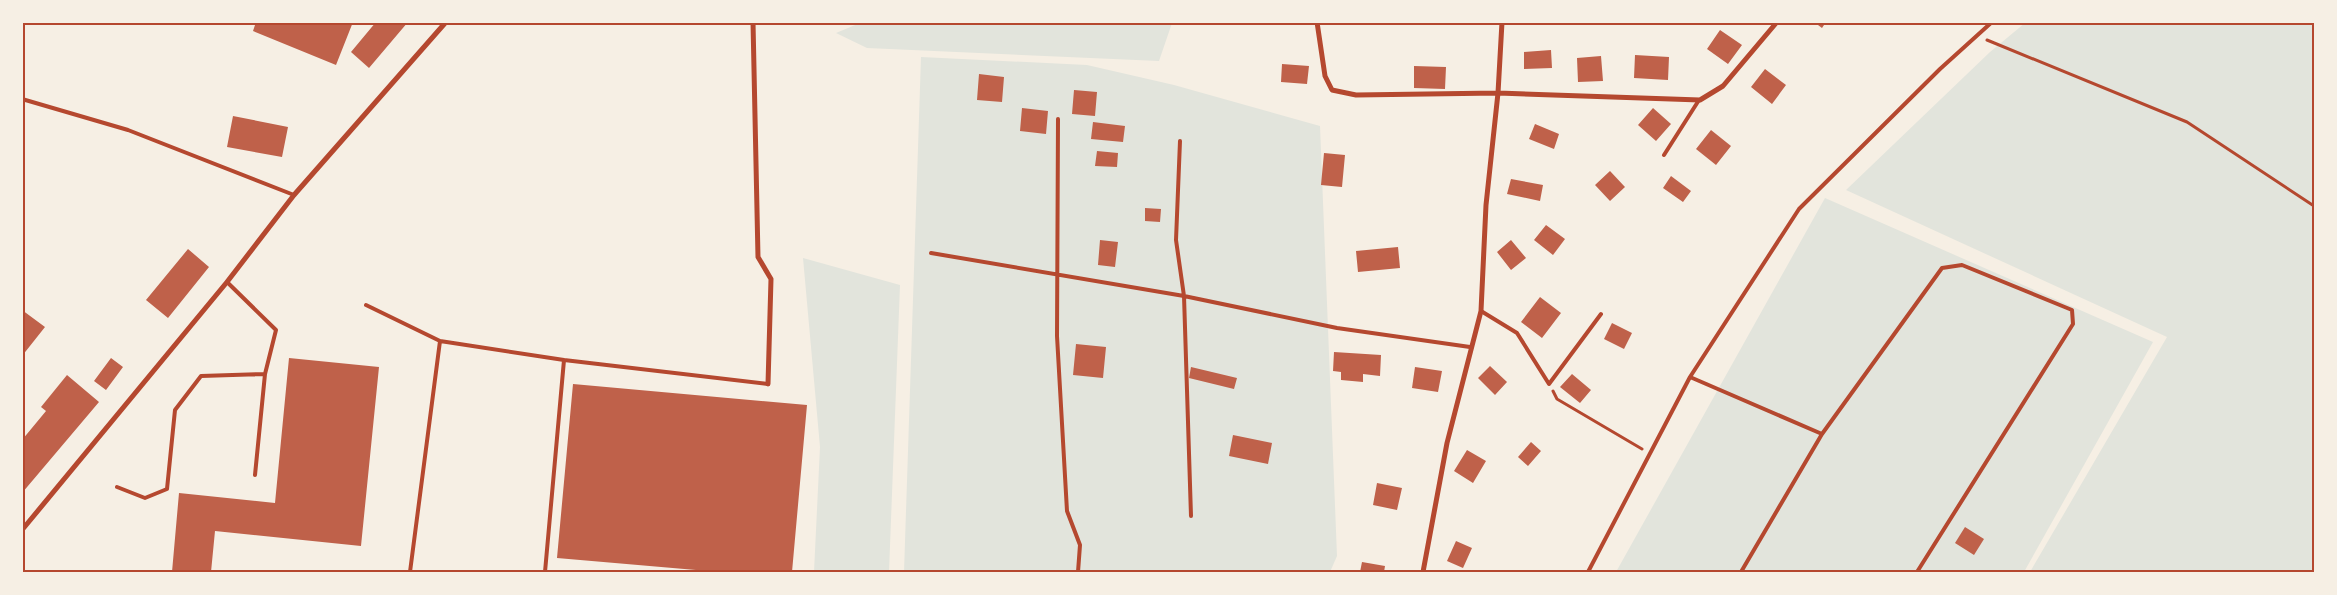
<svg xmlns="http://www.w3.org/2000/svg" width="2337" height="595" viewBox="0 0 2337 595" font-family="Manrope,sans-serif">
<rect width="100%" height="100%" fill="#f6efe4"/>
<path fill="#e2e4dc" d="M860 23V22L1172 23 1159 61 867 48 836 33Z
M2025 23H2314V572H2030L2167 337 1846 190 1990 52Z
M921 57 1087 65 1174 85 1320 126 1337 556 1330 572H904Z
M1825 198 2153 342 2024 572H1616Z
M803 258 900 285 889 572H814L820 447Z"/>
<path fill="#bf614a" d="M256 22H353L336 65 253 31Z
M376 22H408L369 68 351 52Z
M1814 22H1826L1822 28Z
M1720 30 1742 45 1728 64 1707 49Z
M1551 50 1552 68 1524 69V52Z
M1635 55 1669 57 1668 80 1634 78Z
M1601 56 1603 81 1578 82 1577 58Z
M1282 64 1309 66 1307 84 1281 82Z
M1414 66 1446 67 1445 89 1414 88Z
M1765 69 1786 85 1772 104 1751 87Z
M979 74 1004 77 1002 102 977 100Z
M1074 90 1097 92 1095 116 1072 114Z
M1022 108 1048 111 1046 134 1020 131Z
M1653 108 1671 124 1656 141 1638 125Z
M233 116 288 127 282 157 227 147Z
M1093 122 1125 126 1123 142 1091 139Z
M1535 124 1559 134 1554 149 1529 139Z
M1711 130 1731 146 1716 165 1696 149Z
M1097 151 1118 153 1117 167 1095 166Z
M1324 153 1345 155 1342 187 1321 185Z
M1610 171 1625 187 1610 201 1595 185Z
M1671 176 1691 191 1683 202 1663 188Z
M1511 179 1543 185 1540 201 1507 194Z
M1145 208 1161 209 1160 222 1145 221Z
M1546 225 1565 239 1553 255 1534 240Z
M1100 240 1118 242 1115 267 1098 265Z
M1511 240 1526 258 1511 270 1497 252Z
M1398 247 1400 268 1358 272 1356 251Z
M188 249 209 267 168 318 146 300Z
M1540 297 1561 313 1542 338 1521 322Z
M22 310 45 327 22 356Z
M1612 323 1632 333 1624 349 1604 339Z
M1076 344 1106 347 1103 378 1073 375Z
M1334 352 1381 355 1380 376 1363 374V382L1341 380V372L1333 371Z
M111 358 123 367 106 390 94 381Z
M289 358 379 367 361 546 215 531 211 572H172L179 493 275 503Z
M1490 366 1507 382 1495 395 1478 378Z
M1191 367 1237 378 1234 389 1189 378Z
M1415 367 1442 371 1438 392 1412 388Z
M1572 374 1591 390 1580 403 1560 387Z
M67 375 99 402 22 493V440L46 411 41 407Z
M573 384 807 405 792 572H719L557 558Z
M1233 435 1272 443 1268 464 1229 456Z
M1531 442 1541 451 1528 466 1518 457Z
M1467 450 1486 461 1473 483 1454 471Z
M1377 483 1402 488 1397 510 1373 505Z
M1965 527 1984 539 1974 555 1955 543Z
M1456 541 1472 548 1463 568 1447 561Z
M1362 562 1385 566 1384 572H1360Z"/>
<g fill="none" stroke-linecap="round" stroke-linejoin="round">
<path stroke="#b5482f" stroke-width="3" d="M1987 40 2187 122 2314 206
M1553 391 1557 399 1642 449"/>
<path stroke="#b5482f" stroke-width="4" d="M22 99 128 130 294 195
M1058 119 1057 336 1067 511 1080 545 1078 572
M1180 141 1176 240 1184 296 1191 516
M1664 155 1699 100
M931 253 1184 296 1337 328 1470 347
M227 282 276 330 265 374 255 475
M366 305 440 341 564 360
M1481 311 1517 333 1549 384 1601 314
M1690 377 1822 434
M117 487 145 498 167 489 175 410 201 376 265 374
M262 572H296
M410 572 440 341
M545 572 564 360 768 384
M1588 572 1690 377 1799 209 1940 69 1992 22
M1741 572 1822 434 1942 268 1962 265 2072 310 2073 324 1917 572"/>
<path stroke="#b5482f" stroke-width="5" d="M753 22 758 257 771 279 768 384
M1317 22 1325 76 1332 90 1356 95 1498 93 1700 100 1723 86 1777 22
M22 530 227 282 294 195 446 22
M1423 572 1447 443 1481 311 1486 205 1498 93 1502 22"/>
</g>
<rect width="2337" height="595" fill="none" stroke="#f6efe4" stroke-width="48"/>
<rect x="24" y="24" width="2289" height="547" fill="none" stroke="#b5482f" stroke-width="2"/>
</svg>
